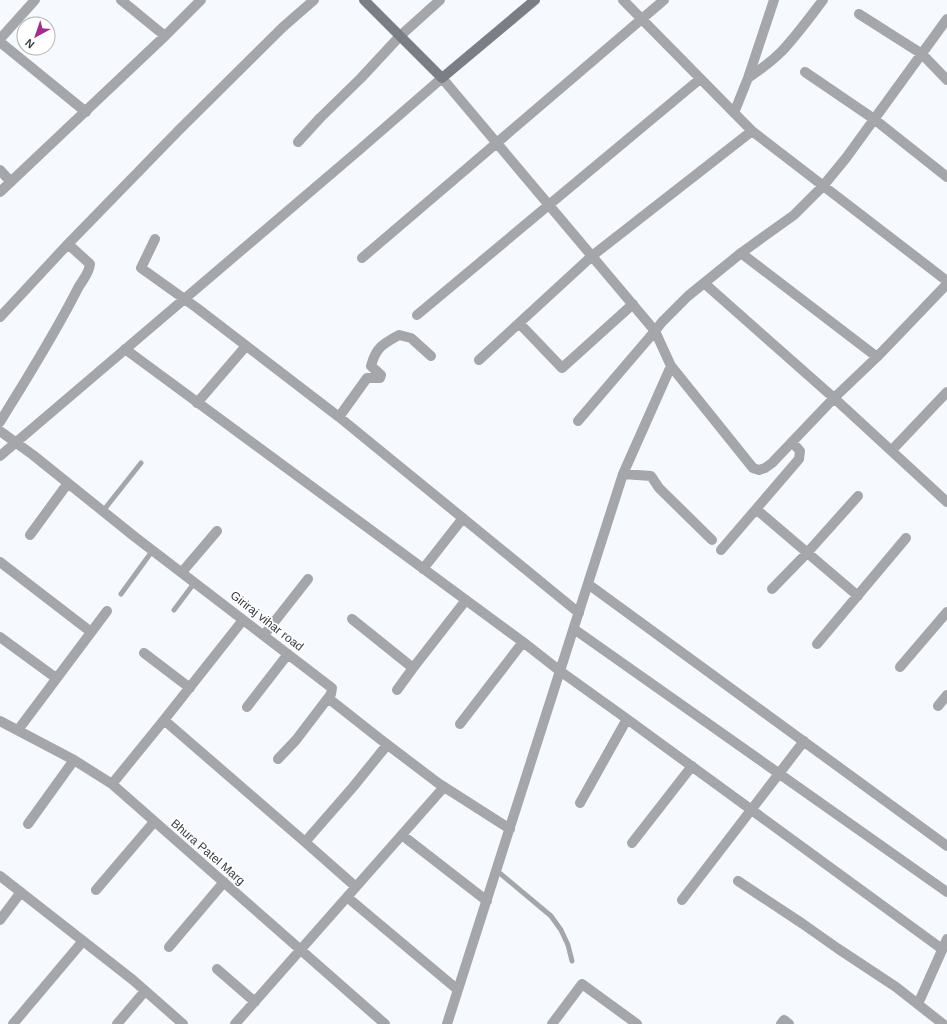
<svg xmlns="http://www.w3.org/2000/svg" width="947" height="1024" viewBox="0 0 947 1024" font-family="Arial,sans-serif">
<rect width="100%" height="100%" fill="#f6f9fd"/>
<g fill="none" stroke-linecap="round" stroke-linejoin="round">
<path stroke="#a4a6aa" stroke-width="5" d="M103 511 141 463
M121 594 153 550
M174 610 195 582
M496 870 551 916 561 930 568 945 572 961"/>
<path stroke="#a4a6aa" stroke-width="10" d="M121 0 165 36
M623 0 752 131 947 281
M859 14 922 54 947 80
M0 39 35 0
M0 42 86 112
M805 72 874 119 947 177
M748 78C760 70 772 61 782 51 797 35 810 17 823 0
M734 113 748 78 774 0
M298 142 320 118 361 78 400 36 440 0
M0 170 11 182
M0 192 165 36 201 0
M155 239 141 268 197 308 339 417 579 613
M741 253 877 357
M362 258 664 0
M704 283 834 398 947 502
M417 315 700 79
M0 317 68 244 179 130 283 27 314 0
M519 323 562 368 633 304
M125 349 523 642 560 671 627 719 942 949
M479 360 592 256 752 131
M671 366 623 474 651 476 659 488 712 540
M197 403 246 346
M339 417 367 378H380L381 375 371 366C376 347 383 344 399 335L411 338 431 356
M578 421 655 331 662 322 688 296 741 253 794 215 823 186 846 158 947 19
M0 422C27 378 55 334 78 288 83 279 89 274 90 264L68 244
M0 431 33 455 135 537 332 688 331 694 328 698 380 739 438 783 510 829
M892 450 947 392
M0 456 358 151 442 78 655 331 671 366 753 468 759 470 765 468 772 463 792 442 834 398 877 357 947 284
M756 509 858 596
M30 535 68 483
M721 550 799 459 800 451 792 442
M0 562 91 632
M423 569 463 518
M182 572 217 531
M588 584 947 846
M772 589 807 553 858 496
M352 619 413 668 466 600
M574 629 947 892
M264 635 308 579
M0 637 56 678
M817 644 906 538
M144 653 190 688
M900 667 947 612
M397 690 413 668
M938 706 947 695
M247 707 288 654
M164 720 305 842 356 887
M0 721 74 760 112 784 385 1024
M460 724 523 642
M18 730 107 611
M278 759 296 740 328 698
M112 784 164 720 243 620
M580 803 627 719
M28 824 74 760
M402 835 487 901
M305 842 353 787 387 745
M632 843 692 766
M0 876 133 980 183 1024
M738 881 803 924 837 948 896 987 943 1024
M96 890 154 822
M347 897 458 990
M682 900 804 741
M0 920 21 892
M169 947 224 882
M217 969 255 1002
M918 1004 947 939
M13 1024 83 941
M117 1024 145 991
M235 1024 444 787
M447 1024 623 474
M552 1024 582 984 637 1024
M781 1024 784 1020 789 1024"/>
<path stroke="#7b7e85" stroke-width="10" d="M364 0 442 78 535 0"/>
</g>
<g text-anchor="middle" stroke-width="3.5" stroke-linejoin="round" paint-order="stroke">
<g font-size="12" fill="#393b40" stroke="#fff">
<text transform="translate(267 621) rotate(38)" y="4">Giriraj vihar road</text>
<text transform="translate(208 852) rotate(41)" y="4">Bhura Patel Marg</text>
</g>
</g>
<g transform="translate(36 36) rotate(220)"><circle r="19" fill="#ffffff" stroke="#b0b1b3"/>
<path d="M0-3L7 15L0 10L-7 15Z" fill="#a02e8b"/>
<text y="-6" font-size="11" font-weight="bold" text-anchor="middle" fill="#393b40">N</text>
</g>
</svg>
